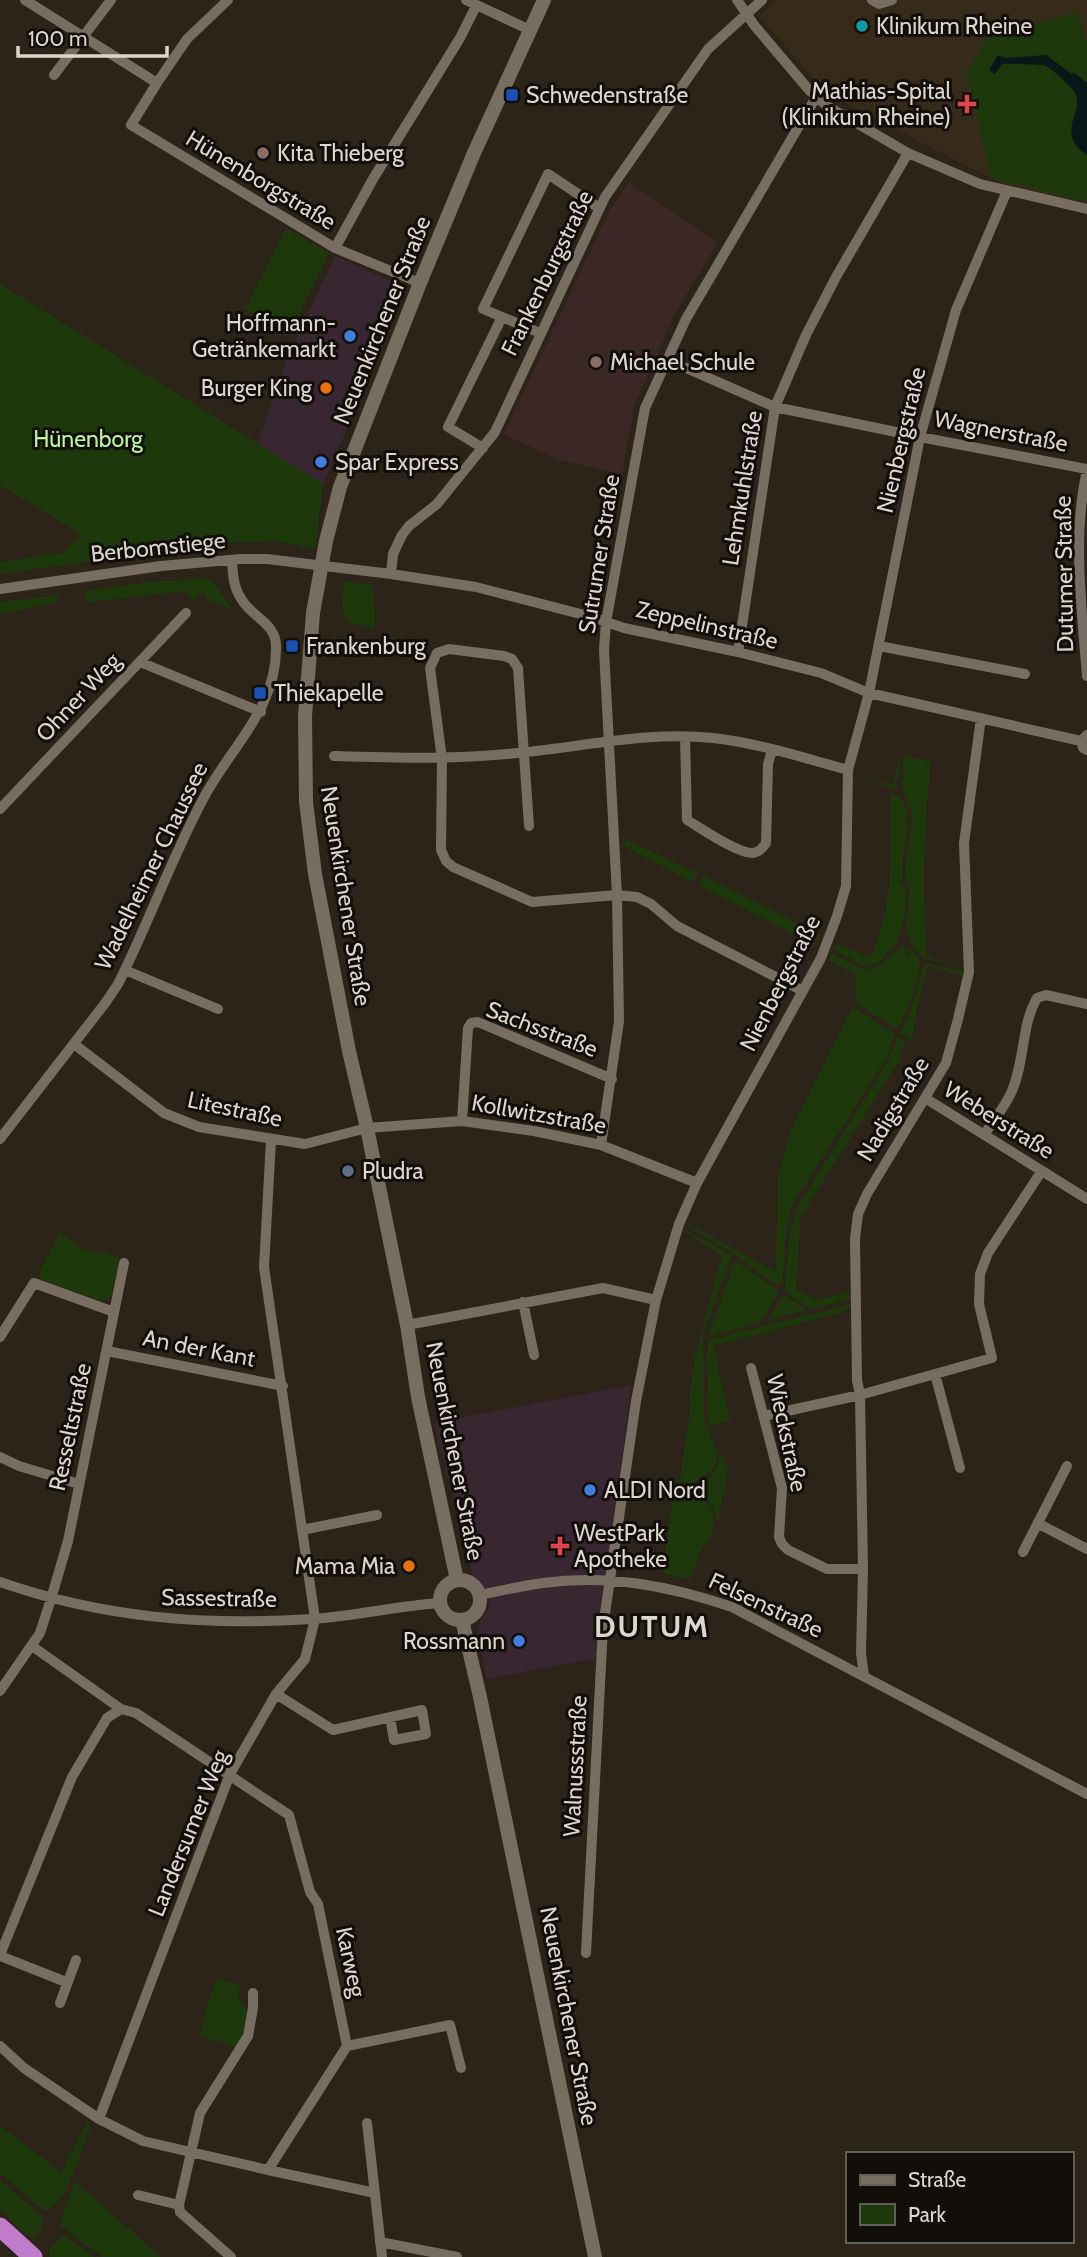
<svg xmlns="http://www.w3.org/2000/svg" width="1087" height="2257" viewBox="0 0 1087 2257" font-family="Cabin,sans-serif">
<rect width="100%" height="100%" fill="#2c2419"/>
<path fill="#382731" d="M335 256 407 288 322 487 257 444 288 357Z
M631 1385 597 1658 487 1679 477 1633 480 1622 490 1606 486 1589 474 1580 434 1423Z"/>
<path fill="#362a19" d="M775 0H1087V203L1000 183 826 93 759 16Z"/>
<path fill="#3b2726" d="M629 182 718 242 673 317 634 407 622 474 559 460 504 434 610 209Z"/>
<path fill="#1d390c" d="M1078 12 1087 43V202L991 178 967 73 987 38Z
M286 228 329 253 290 334 245 309Z
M0 284 323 484 315 548 274 541 223 543 0 574V562L63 553 81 534 0 485Z
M211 579 232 609 205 599 207 597 202 592 195 600 183 591 89 602 86 600 85 591 159 581Z
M344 581 372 585 375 623 373 629 364 625 350 623C338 612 343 597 344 581Z
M59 595 56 603 0 614V602Z
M904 755 931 762C923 827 923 891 926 957L963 967 925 959 914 947 908 936 906 922 910 893 905 867 913 821 910 808 903 792Z
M900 758 899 779H896V784H899L895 789 854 775 892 785Z
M890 793 901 798C916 824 899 851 903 880L900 881 901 886 904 885C909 905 903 935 891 951L888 950 885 952 887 955 877 963 865 966 833 949 835 945 871 957C894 905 892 848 890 793Z
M627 840 699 874H697L693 881 689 880 622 845Z
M703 876 821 935 819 941 791 933 706 889 700 883Z
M901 947 908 948 904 953 908 956 911 953 908 951 910 949C914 953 918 956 919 962 921 975 905 1020 896 1029L856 1003 855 974 828 960 831 954H834C874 977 868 974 901 947Z
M929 964 965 972 963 976 928 966 917 1007 912 1040 901 1033V1030L910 1014 924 966Z
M853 1007 894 1033 888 1055 791 1207 787 1221 782 1283 777 1285 725 1248 687 1226 688 1224 776 1272 778 1177 789 1135Z
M898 1036 906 1041 900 1051V1059L800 1218 796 1289 817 1300 849 1292 852 1298 813 1309 788 1294 785 1288 791 1229 796 1209 888 1062Z
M686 1230 731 1255V1258L703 1334 704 1421 717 1449 716 1462 712 1470 689 1486 642 1478 680 1481 691 1404 689 1403 695 1356 722 1256 685 1232Z
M60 1232 82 1249 120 1257 110 1298 101 1301 42 1280 39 1272Z
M735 1261 775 1288 779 1293 760 1322 708 1337Z
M784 1295 807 1310 768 1320Z
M851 1304 852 1307 840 1313 713 1346 730 1421 709 1425 707 1353 709 1340Z
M721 1453 728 1469 718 1522C714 1506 708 1496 694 1488 709 1480 719 1471 721 1453Z
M636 1483C664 1486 721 1486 713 1530 711 1537 706 1543 702 1549 697 1559 694 1569 690 1579L662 1573 675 1489Z
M216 1979 240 1985 238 1997 248 2014 243 2036 236 2048 199 2035Z
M88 2120 90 2129 69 2184 63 2197 47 2211 43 2210 0 2173V2126L61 2172Z
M0 2180 43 2217 42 2227 35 2239 26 2235 0 2209Z
M75 2181 77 2183 161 2257H102L60 2225Z
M63 2235 67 2237 94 2257H52L49 2254V2249Z"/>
<path fill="#091719" d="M998 55 1005 58 1046 55 1072 74 1074 72 1087 83V155C1055 134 1083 113 1076 95 1073 87 1052 69 1044 65 1031 65 1017 63 1002 64L995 74 989 70Z"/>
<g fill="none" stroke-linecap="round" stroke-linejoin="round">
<path stroke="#776e61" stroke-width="10" d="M25 0 157 83 131 125 335 248 420 283
M466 0 530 30
M737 0 754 25 809 90 827 106 908 153 980 184 1087 209
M872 0 879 4 892 0
M54 75 111 0
M157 83 187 39 228 0
M335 248 373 179 460 38 476 6
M540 333 483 309 548 174 599 208
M668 360 775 407 920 437 1087 469
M483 448 448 427 502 317
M1087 471C1072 534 1082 612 1087 676
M391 574 393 554 402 535 409 526 437 504 495 432 605 197 708 49 762 0
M0 589 161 566 241 559H267L391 574 476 587 592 617 624 628 738 652 821 673 869 693 1081 741
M879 646 1025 674
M738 652 775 407 806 335 836 277 908 153
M140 662 261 712
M1087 735 1081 741 1083 748 1087 750
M685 737 687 820C701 828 738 854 753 853 759 852 763 848 766 843L768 764 772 750
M334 756C399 758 462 760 526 752 586 746 652 731 713 738 758 743 804 758 848 770
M0 809 186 613
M529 826 518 668 512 659 504 656 449 649 437 653 430 668 442 759 441 850 446 861 453 867 532 902 617 895 637 897 651 904 677 926 803 991
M125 970 218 1009
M74 1044 164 1113 199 1127 305 1144 367 1128 462 1121 534 1131 601 1145 697 1183
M925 1098 1087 1199
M462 1121 468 1028 471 1023 478 1022 612 1079
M984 1135C993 1121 1004 1108 1011 1093 1025 1063 1021 1025 1037 998L1046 995 1087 1004
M0 1139 106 1002 118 984C148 924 171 860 202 801 229 748 278 709 276 645 275 623 252 617 242 600 233 587 233 575 232 560
M601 1145 619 1021 617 895 604 650 606 622 645 408 686 319 816 97
M523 1302 534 1355
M407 1325 603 1288 656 1300
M0 1337 34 1283 114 1312
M107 1351 283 1386
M751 1368 782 1488 779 1537 782 1544 788 1550 827 1569H863
M935 1374 960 1468
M764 1416 860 1395 992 1358 979 1304 980 1274 988 1253 1041 1172
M0 1457 19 1466 79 1484
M1039 1524 1087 1549
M302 1530 377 1515
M1023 1552 1067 1466
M0 1582C103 1618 204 1626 312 1619 355 1616 397 1606 440 1603
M479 1595C500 1591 521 1586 543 1583 608 1574 670 1586 732 1607L1087 1794
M32 1646 121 1709
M864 1676 861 1653 863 1569 860 1395 857 1380 855 1239 858 1214 867 1194 946 1063 958 1019 969 972 964 843 981 718
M0 1691 40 1633 51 1599 68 1541 124 1263
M276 1694 333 1730 422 1710 426 1734 394 1740 390 1717
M586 1953 603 1627 636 1401 656 1300 679 1224 697 1183 821 958 837 916 846 886 848 770 869 693 920 437 956 310 1007 191
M0 1955 72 1777 107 1718 121 1709 136 1713 289 1815 310 1892 318 1904 347 2046
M0 1956 66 1982
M60 2003 76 1960
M0 2046 24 2068 99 2119 143 2141 268 2170 347 2046
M347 2046 450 2025 461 2068
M99 2119 230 1774 276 1694 305 1659 315 1619 264 1267 271 1140
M367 2123 382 2257
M268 2170 375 2193
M138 2195 179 2205
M380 2242 457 2257
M231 2257 180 2212 179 2205 200 2113 248 2036 253 2008V1993"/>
<path stroke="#776e61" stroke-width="14" d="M457 1580 418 1397 407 1325 367 1128 349 1051 315 874 306 802 305 716 313 613 326 541 340 487 420 283 474 153 544 0
M440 1600a20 20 0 1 1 40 0a20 20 0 1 1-40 0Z
M462 1620 480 1697 595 2257"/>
<path stroke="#c07cca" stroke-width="19" d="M0 2227 33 2257"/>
</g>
<circle fill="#0f9aa8" stroke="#120e09" stroke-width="2.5" cx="862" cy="26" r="7"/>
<g fill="#1a4fb4" stroke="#120e09" stroke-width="2.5">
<rect x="505" y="88" width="14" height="14" rx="3.5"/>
<rect x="285" y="639" width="14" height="14" rx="3.5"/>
<rect x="253" y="686" width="14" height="14" rx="3.5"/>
</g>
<g fill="#e0444e" stroke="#120e09" stroke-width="2.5">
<path d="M963.5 93.5h7v7h7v7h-7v7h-7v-7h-7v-7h7z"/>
<path d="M556.5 1535.5h7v7h7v7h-7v7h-7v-7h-7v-7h7z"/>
</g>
<g fill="#8d6e63" stroke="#120e09" stroke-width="2.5">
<circle cx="263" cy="153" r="7"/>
<circle cx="596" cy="362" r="7"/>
</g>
<g fill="#3f7fe0" stroke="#120e09" stroke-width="2.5">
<circle cx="350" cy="336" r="7"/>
<circle cx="321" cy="462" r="7"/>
<circle cx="590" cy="1490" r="7"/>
<circle cx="519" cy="1641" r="7"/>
</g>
<g fill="#e8710a" stroke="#120e09" stroke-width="2.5">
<circle cx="326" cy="388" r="7"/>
<circle cx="409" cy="1566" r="7"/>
</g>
<circle fill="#5c6f8a" stroke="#120e09" stroke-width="2.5" cx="348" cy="1171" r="7"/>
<g text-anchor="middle" stroke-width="6" stroke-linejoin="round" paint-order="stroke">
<g font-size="23" fill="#dbd6ce" stroke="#120e09" text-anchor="start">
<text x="876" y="34">Klinikum Rheine</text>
<text x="951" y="99" text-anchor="end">Mathias-Spital<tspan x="951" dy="26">(Klinikum Rheine)</tspan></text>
<text x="526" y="103">Schwedenstraße</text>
<text x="277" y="161">Kita Thieberg</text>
<text x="336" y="331" text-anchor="end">Hoffmann-<tspan x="336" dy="26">Getränkemarkt</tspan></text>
<text x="610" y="370">Michael Schule</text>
<text x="312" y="396" text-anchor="end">Burger King</text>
<text x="335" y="470">Spar Express</text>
<text x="306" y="654">Frankenburg</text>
<text x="274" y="701">Thiekapelle</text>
<text x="362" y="1179">Pludra</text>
<text x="604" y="1498">ALDI Nord</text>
<text x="574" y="1541">WestPark<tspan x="574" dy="26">Apotheke</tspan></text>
<text x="395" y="1574" text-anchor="end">Mama Mia</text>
<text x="505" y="1649" text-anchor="end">Rossmann</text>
</g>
<g font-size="23" fill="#dbd6ce" stroke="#120e09">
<text transform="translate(261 180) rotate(31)" y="8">Hünenborgstraße</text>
<text transform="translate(547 273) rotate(-64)" y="8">Frankenburgstraße</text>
<text transform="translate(382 320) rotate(-68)" y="8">Neuenkirchener Straße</text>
<text transform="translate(1001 431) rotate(11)" y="8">Wagnerstraße</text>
<text transform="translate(901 440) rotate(-77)" y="8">Nienbergstraße</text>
<text transform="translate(742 488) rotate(-81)" y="8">Lehmkuhlstraße</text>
<text transform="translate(158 547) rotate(-6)" y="8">Berbomstiege</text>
<text transform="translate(599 554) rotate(-81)" y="8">Sutrumer Straße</text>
<text transform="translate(1064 574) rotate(-91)" y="8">Dutumer Straße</text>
<text transform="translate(707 625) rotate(13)" y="8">Zeppelinstraße</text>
<text transform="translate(78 697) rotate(-47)" y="8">Ohner Weg</text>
<text transform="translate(151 866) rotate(-64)" y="8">Wadelheimer Chaussee</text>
<text transform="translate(346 896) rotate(81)" y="8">Neuenkirchener Straße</text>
<text transform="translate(780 983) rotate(-63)" y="8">Nienbergstraße</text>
<text transform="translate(542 1029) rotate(21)" y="8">Sachsstraße</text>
<text transform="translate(235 1109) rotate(12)" y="8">Litestraße</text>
<text transform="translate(893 1109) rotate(-59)" y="8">Nadigstraße</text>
<text transform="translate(539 1114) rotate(10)" y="8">Kollwitzstraße</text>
<text transform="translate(999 1120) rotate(32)" y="8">Weberstraße</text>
<text transform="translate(199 1348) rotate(11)" y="8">An der Kant</text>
<text transform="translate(70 1427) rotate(-78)" y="8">Resseltstraße</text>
<text transform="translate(787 1433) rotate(78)" y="8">Wieckstraße</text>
<text transform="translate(455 1451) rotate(79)" y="8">Neuenkirchener Straße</text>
<text transform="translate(219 1598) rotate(1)" y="8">Sassestraße</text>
<text transform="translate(766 1605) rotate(25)" y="8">Felsenstraße</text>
<text transform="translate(575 1766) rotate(-87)" y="8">Walnussstraße</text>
<text transform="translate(188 1833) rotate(-68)" y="8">Landersumer Weg</text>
<text transform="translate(351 1962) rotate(78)" y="8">Karweg</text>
<text transform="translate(569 2016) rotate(79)" y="8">Neuenkirchener Straße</text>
</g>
<g font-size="23" fill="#baf59d" stroke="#120e09">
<text x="88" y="447">Hünenborg</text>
</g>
<g font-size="30" font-weight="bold" letter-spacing="2" fill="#dbd6ce" stroke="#120e09">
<text x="652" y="1637">DUTUM</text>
</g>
</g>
<rect x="846" y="2152" width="228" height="91" fill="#120e09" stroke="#625e58" stroke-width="2"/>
<rect x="860" y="2175" width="35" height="10" fill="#776e61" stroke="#625e58" stroke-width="2"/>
<text x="908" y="2187" font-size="21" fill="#dbd6ce">Straße</text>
<rect x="860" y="2204" width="35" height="21" fill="#1d390c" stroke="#625e58" stroke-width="2"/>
<text x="908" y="2222" font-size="21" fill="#dbd6ce">Park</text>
<path d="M18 46v10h149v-10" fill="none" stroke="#dbd6ce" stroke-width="3.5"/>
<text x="28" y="46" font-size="21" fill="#dbd6ce" stroke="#120e09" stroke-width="5" paint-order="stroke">100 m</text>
</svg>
